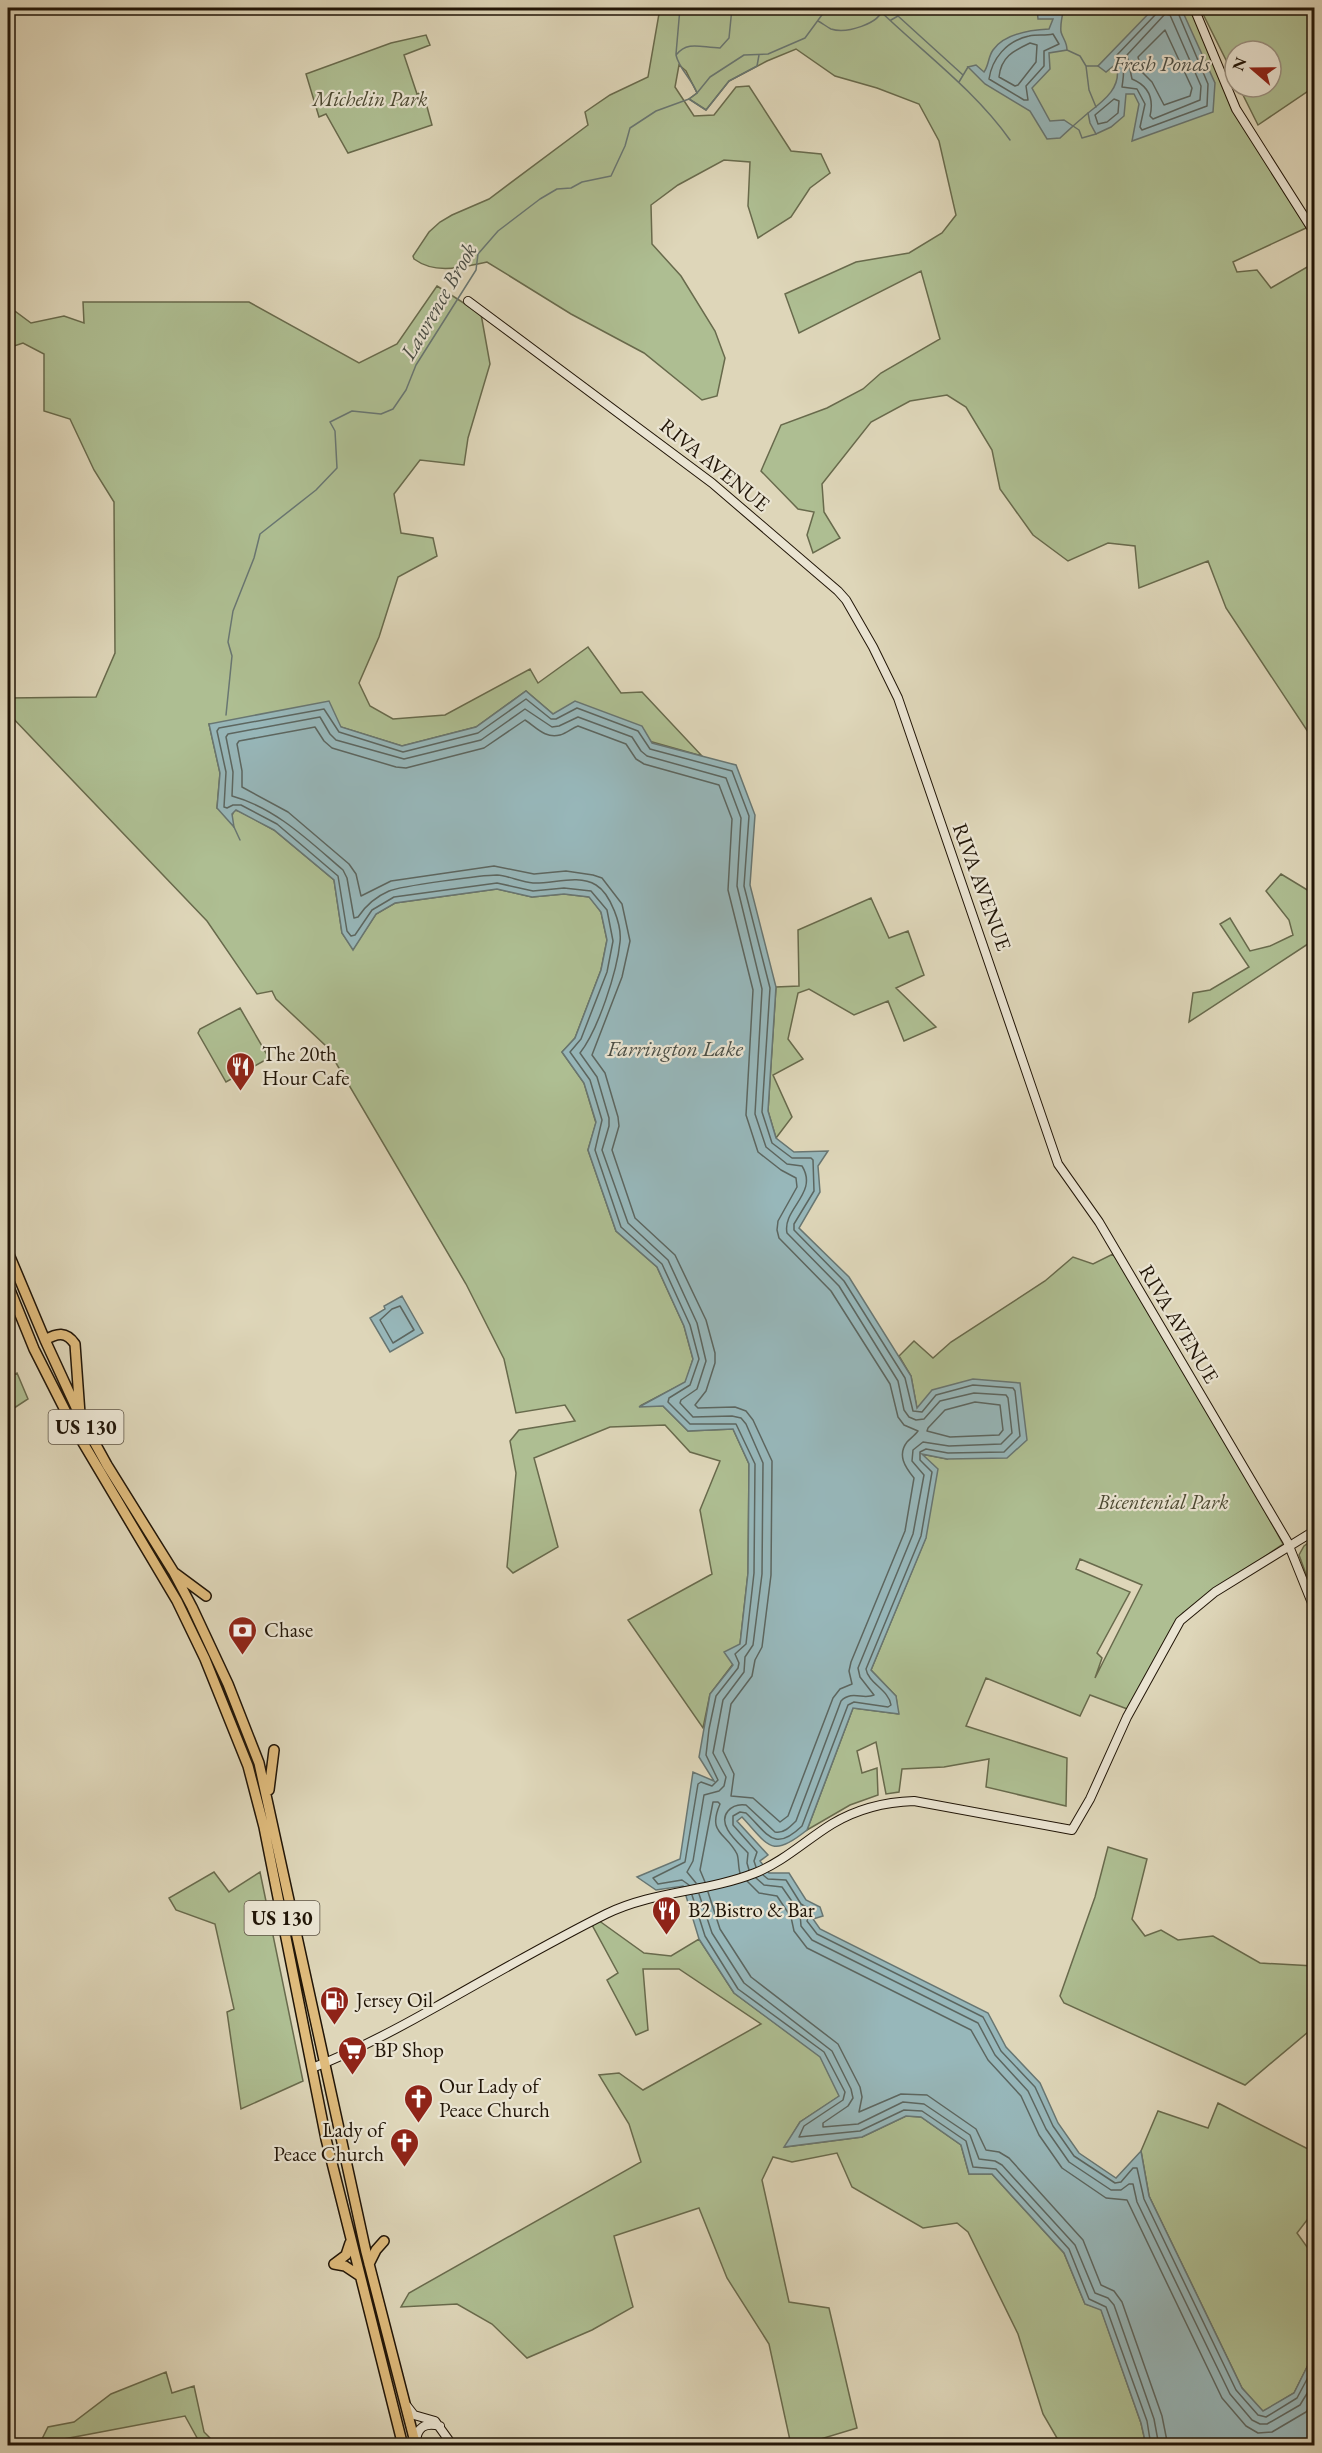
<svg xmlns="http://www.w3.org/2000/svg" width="1322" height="2453" viewBox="0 0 1322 2453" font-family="'EB Garamond',serif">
<rect width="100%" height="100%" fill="#ded6b9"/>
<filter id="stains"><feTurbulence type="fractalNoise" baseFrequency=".00333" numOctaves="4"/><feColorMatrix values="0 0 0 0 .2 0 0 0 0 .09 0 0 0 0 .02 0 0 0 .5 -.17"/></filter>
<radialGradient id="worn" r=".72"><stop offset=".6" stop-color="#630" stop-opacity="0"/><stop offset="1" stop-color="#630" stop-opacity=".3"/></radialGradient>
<path fill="#aebe92" stroke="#686a4c" stroke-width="1.5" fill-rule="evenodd" d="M660 8H1196L1229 92 1271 169 1290 187 1306 228 1233 262 1237 272 1257 270 1271 288 1314 263V741L1226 608 1208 561 1139 588 1135 546 1108 543 1068 561 1033 535 1000 489 992 450 966 407 947 395 910 401 871 422 822 484 824 512 840 538 813 553 807 535 814 512 798 509 761 471 781 425 827 408 863 389 881 373 940 339 921 271 799 333 785 294 856 262 909 253 942 233 956 215 939 141 919 104 877 88 835 76 796 49 767 61 729 81 706 110 689 99 697 93 686 71 679 65 675 87 694 116 714 115 736 87 749 86 791 151 821 154 830 173 810 188 791 217 758 238 748 206 750 162 724 160 678 185 651 205 652 244 681 276 715 331 725 358 717 396 702 400 644 353 571 314 487 262C462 267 436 275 414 259L413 256 429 232 440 222 452 215 489 199 588 125 585 112 610 95 648 77Z
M1200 8H1314V87L1258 125 1239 87H1271V51H1235V78Z
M426 35 430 45 404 55 417 94 423 92 432 125 348 153 326 114 319 117 306 74 391 43Z
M437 286 481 314 490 364 468 438 464 465 420 460 394 494 401 533 433 538 437 556 398 577 379 637 359 683 370 706 393 719 445 715 530 669 538 683 588 647 621 693 642 692 702 756 553 714 526 691 476 727 402 746 341 727 209 724 220 773 217 808 232 816 234 810 239 811 274 830 334 880 342 933 353 949 376 914 395 903 497 889 532 897 564 894 590 897 601 912 607 940 601 970 575 1038 562 1052 584 1083 596 1123 588 1150 616 1231 657 1267 684 1326 693 1359 686 1382 640 1406H663L688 1431 733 1429 749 1464 748 1573 740 1644 733 1664 710 1694 703 1728 628 1620 712 1574 700 1510 720 1461 690 1452 665 1425 610 1427 534 1458 558 1547 513 1573 507 1567 516 1473 510 1441 519 1430 575 1421 565 1405 516 1413 504 1359 466 1284 326 1046 276 999 272 991 257 994 207 921 8 713V698L96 697 115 653 114 502 94 470 70 419 44 411V354L23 343 8 348V306L31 323 64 316 84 323 83 302H249L359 363 397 344Z
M1281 874 1314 894V940L1189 1022 1193 993 1210 990 1249 967 1220 924 1230 918 1250 951 1270 946 1293 935 1289 920 1266 891Z
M871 898 889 938 908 931 924 975 896 988 936 1027 904 1041 888 1001 854 1015 809 989 798 993 788 1039 803 1059 773 1075 792 1117 776 1138 768 1111 776 987 799 986 798 930Z
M240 1008 269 1058 226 1082 198 1033 200 1029Z
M1113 1254 1177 1351 1283 1544 1183 1613 1130 1710 1090 1695 1080 1716 986 1678 966 1726 1067 1758 1066 1806 986 1787 989 1759 944 1767 902 1769 899 1792 886 1794 876 1742 857 1751 862 1773 877 1768 878 1795 850 1805 807 1830 853 1708 898 1714 896 1696 871 1670 926 1537 921 1454 947 1459 917 1409 911 1376 899 1356 914 1341 933 1358 951 1342 1045 1281 1073 1257 1093 1264ZM1080 1559 1142 1585 1095 1678 1102 1658 1097 1653 1130 1592 1076 1569Z
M17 1373 28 1399 8 1412V1378Z
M1314 1539V1596L1299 1555 1304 1546Z
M1108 1847 1147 1859 1132 1919 1145 1936 1161 1930 1178 1940 1213 1936 1260 1963 1314 1966V2027L1245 2085 1064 2003 1060 1996 1095 1897Z
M214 1872 229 1892 260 1872 303 2081 241 2109 227 2012 234 2009 215 1924 176 1910 169 1898Z
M598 1920 644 1953 671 1956 699 1939 734 1993 820 2056 840 2096 800 2122 785 2147 862 2137 906 2116 921 2117 961 2145 969 2174H992L1064 2253 1085 2304 1101 2309 1141 2423 1146 2445H1061L1043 2414 1018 2334 968 2232 957 2223 923 2228 852 2187 837 2153 792 2162 773 2157 762 2180 789 2302 829 2308 857 2428 801 2445H791L769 2344 727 2278 699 2208 614 2236 633 2307 592 2330 527 2358 492 2324 457 2304 401 2307 409 2293 641 2162 629 2124 599 2075 619 2073 643 2090 761 2024 679 1969H643L648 2030 636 2035 607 1980 618 1973 591 1923Z
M1218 2103 1314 2152V2211L1297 2233 1312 2254 1314 2251V2353L1294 2393 1263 2412 1242 2388 1149 2196 1141 2151 1158 2111 1208 2128Z
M166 2372 172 2393 194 2386 204 2432 215 2443 249 2445H201L185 2416 64 2439 59 2445H39L48 2427 74 2422 111 2394Z"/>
<path fill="#97b7ba" stroke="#687672" stroke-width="1.5" d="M1037 8H1064C1062 16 1060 24 1061 32 1063 39 1067 42 1067 50L1049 53 1050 69 1032 88 1050 121 1064 120 1073 126 1060 138 1047 139 1030 111 985 84 968 67 976 65 984 72C989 65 988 57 993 50 1004 34 1029 30 1049 29L1053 19H1038Z
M1154 8H1181L1215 83 1213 112 1132 141 1139 104 1134 94H1126L1124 116 1111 127 1096 134 1090 123 1088 113C1105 100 1123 86 1116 64L1106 72 1098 66Z
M526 691 553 714 575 701 642 726 652 743 736 765 755 815 750 885 776 987 768 1111 776 1138 794 1152 828 1151 818 1166 820 1192 799 1228 849 1277 911 1376 917 1408 932 1390 973 1379 1020 1383 1027 1440 1007 1458 947 1459 922 1454 938 1469 926 1538 871 1670 896 1696 899 1714 853 1708 807 1830C771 1859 769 1846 742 1817L737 1821 768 1855 760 1861 769 1873H789L806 1900 820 1907 823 1916 813 1919 820 1929 988 2013 1006 2047 1040 2083 1058 2123 1079 2153 1116 2178 1141 2151 1149 2196 1242 2388 1263 2411 1294 2393 1314 2353V2445H1146L1141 2423 1101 2310 1085 2304 1064 2253 992 2174H969L961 2145 921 2117 906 2116 862 2137 784 2147 800 2122 839 2096 820 2057 734 1993 699 1939 683 1886 656 1890 637 1877 680 1859 693 1772 714 1781 699 1757 710 1694 733 1665 724 1652 740 1644 748 1573 749 1464 733 1429 688 1431 663 1406 639 1407 685 1382 693 1359 684 1326 657 1267 616 1231 588 1150 596 1122 584 1083 562 1052 575 1038 601 970 607 940 601 912 589 897 564 894 532 897 497 889 395 903 376 914 353 950 342 933 334 880 274 830 236 810 232 814 234 827 217 808 220 773 209 724 329 701 341 727 402 746 476 727Z
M402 1296 423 1333 390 1352 370 1318 385 1309 384 1306Z"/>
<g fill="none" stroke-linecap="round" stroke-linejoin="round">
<path stroke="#5c6660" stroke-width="1.5" d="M1158 8 1156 14 1116 56C1126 69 1124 71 1122 87L1137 89 1145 104 1140 127 1142 130 1207 106 1208 84 1176 8
M1165 14 1170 15 1201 86 1200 100 1153 119 1150 116C1154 99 1149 86 1132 79L1127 55Z
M1165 30 1192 88 1190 96 1164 105 1152 82 1142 72 1138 57Z
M1053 34 1059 44 1044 51V66L1026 86 1028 100H1024L989 79C992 59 1006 41 1029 36 1037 34 1045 36 1053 34Z
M1030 43 1037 45 1036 62 1018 85 1015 86 999 77C1001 57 1013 51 1030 43Z
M1114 99 1119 101 1118 113 1107 122 1098 124 1095 115Z
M525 720C536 727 545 739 560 735 567 733 572 728 578 726L626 744 636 759 644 764 719 785 732 819 728 890 753 990 746 1115 758 1152 781 1170 796 1178 797 1187 778 1221 777 1230 779 1238 831 1291 890 1384 898 1417 904 1425 918 1431C915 1435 911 1438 907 1442 897 1455 905 1467 914 1478L905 1531 851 1662 849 1671 852 1684 840 1689 833 1698 788 1816 780 1822 753 1798 731 1796 734 1774 723 1751 731 1704 752 1676 755 1660 762 1647 771 1575 772 1461 753 1420 746 1411 735 1407 698 1408 695 1405 706 1391 715 1363V1353L706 1320 675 1255 635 1218 612 1150 619 1126 618 1117 605 1073 592 1055 622 977 630 941 622 904 602 878 593 875 566 871 534 874 494 866 391 881 361 896 356 874 349 864 288 812 242 787V771L237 744 239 741 315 727 324 741 332 748 396 767 406 768 484 748Z
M400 1306 414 1330 393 1343 380 1320 392 1309Z
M975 1402 1000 1405 1003 1430 999 1435 950 1437 927 1431 928 1428 945 1410Z
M763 1875 768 1879 786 1880 801 1904 811 1910 807 1921 817 1934 983 2017 1001 2051 1035 2087 1053 2126 1074 2156 1115 2183 1121 2182 1133 2168H1137L1144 2199 1236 2390 1258 2415 1266 2417 1297 2398 1314 2366
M756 1878 764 1885 782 1887 800 1913 801 1926 812 1940 978 2023 995 2055 1028 2091 1046 2129 1069 2162 1111 2190H1121L1129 2184H1133L1137 2202 1230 2394 1252 2420 1260 2424H1267L1300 2405 1314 2382
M747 1881 759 1893 777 1896 791 1917 794 1931 807 1948 971 2030 988 2060 1021 2096 1039 2135 1062 2168 1106 2198 1127 2200 1222 2398 1246 2426 1258 2433 1272 2432 1306 2412 1314 2401
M705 1882 700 1870 713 1802H718L720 1804C707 1834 726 1832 737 1854 739 1859 738 1867 740 1873
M696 1883 687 1872 693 1861 704 1795 719 1791 724 1786 726 1777 713 1753 723 1700 744 1672 745 1657 753 1645 762 1574 763 1463 746 1424 741 1418 732 1416 693 1417 680 1403 681 1400 697 1389 706 1361 697 1323 668 1260 628 1223 602 1150 609 1126V1118L597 1077 580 1053C598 1030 617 972 620 942 622 926 611 894 596 885 578 874 553 884 533 883 521 882 509 876 497 875 483 875 401 886 389 891 375 897 366 905 358 917L354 918 347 878 343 870C309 841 276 808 232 796L233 772 226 737 228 734 320 717 330 734 336 740 404 759 481 740 525 709 552 727 559 726 578 717 632 737 641 751 647 756 726 778 741 818 737 886 762 989 755 1114 766 1147 787 1164 802 1166C819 1193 782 1209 787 1233L839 1286 898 1381 904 1410 909 1417 916 1420 924 1419 940 1401 974 1393 1006 1395 1008 1398 1012 1433 1001 1444 949 1446 923 1442 913 1450 912 1461 924 1475 913 1534 858 1668 860 1677 874 1695C863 1700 852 1690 841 1701L796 1821C790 1827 783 1834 775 1832L746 1805C739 1804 733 1805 728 1811 716 1825 739 1843 748 1853L747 1863 749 1870
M689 1885 682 1880 658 1884 653 1878 685 1862 698 1784 701 1782 712 1786 718 1780 706 1755 709 1729 716 1696 738 1668 739 1663 735 1654 746 1644 754 1573 755 1464 736 1424H690L668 1402 669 1398 690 1385 699 1359 690 1325 662 1264 621 1227 595 1150 602 1120 590 1080 570 1052 581 1039 607 972 613 941 607 910 591 891 564 888 533 891 497 883 394 897 372 910 355 935 351 936 347 931 338 876 277 824 241 805H233L227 808 224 807 226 772 217 731 219 728 324 709 339 732 403 752 478 733 526 699 551 719H556L577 708 638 731 650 749 732 771 749 816 744 886 770 988 762 1112 772 1143 792 1158H811L813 1160 814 1191 794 1224V1230L844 1281 905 1378 913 1411 922 1412 936 1395 973 1385 1013 1388 1015 1391 1020 1436 1004 1452 948 1453 926 1449 920 1452V1460L932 1472 921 1536 866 1669C868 1683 889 1690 891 1705L888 1707 854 1702 848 1705 802 1826C774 1853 768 1834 746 1813L740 1812 733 1816V1825L757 1852 754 1861 756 1867
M708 1892 720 1929 751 1977 838 2044 860 2087 862 2097 859 2112 901 2094 927 2095 976 2129 986 2150 999 2152 1009 2158 1083 2240 1101 2285 1114 2291 1122 2302 1162 2416 1168 2446
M699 1894 712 1933 744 1983 832 2051 851 2089 853 2098 848 2106 823 2123V2127L858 2124 903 2102 924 2104 970 2135 979 2159 995 2161 1002 2165 1075 2245 1095 2293 1108 2298 1114 2305 1154 2419 1159 2446
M692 1895 705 1936 738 1989 824 2052 845 2092 843 2100 804 2126 799 2137 860 2131 904 2110 922 2111 966 2141 973 2167 996 2169 1069 2249 1089 2299 1106 2307 1147 2421 1151 2446"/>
<path stroke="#687672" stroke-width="1.5" d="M877 8C921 51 974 89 1010 140
M891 20 898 16 963 75
M818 21C822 23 827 27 831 29 846 34 880 24 883 8
M1067 50 1080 56 1086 66H1098
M676 54 680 8
M1086 66 1089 90 1096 107
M959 82 968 67
M697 93 710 77 744 55 768 54 805 38 827 8
M689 99 706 110 729 81 757 66 759 55
M1088 113 1073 126 1079 130 1082 138 1096 134
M226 715 232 656 228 642 233 611 254 558 260 534 316 490 337 468 335 431 330 422 352 411 381 414 393 409 406 390 416 365 476 270 478 254 498 231 540 199 557 189 571 188 582 182 611 176 625 146 630 128 656 111 689 99 697 93C692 79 679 69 676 55 688 40 702 48 720 48L729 38 732 8
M234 827 240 840"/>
<defs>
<path id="secondary" d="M1194 8 1236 109 1314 232
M468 301 712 483 838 591 846 600 873 647 898 698 1058 1164 1099 1222 1287 1541 1314 1608
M312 2068C354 2052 395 2030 434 2008 491 1976 548 1943 606 1914 653 1891 707 1892 755 1873 783 1862 806 1840 832 1824 857 1809 884 1802 914 1801L1072 1830 1090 1799 1127 1717 1180 1621 1215 1592 1314 1531
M407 2406 414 2415 435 2421 453 2446
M416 2442C417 2427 425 2422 440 2426"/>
<path id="highway" d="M8 1252 45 1340 80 1416 107 1465 173 1571 192 1607 228 1684 259 1763 366 2252 416 2446
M8 1285 34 1349 73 1426 177 1601 205 1659 248 1766 264 1827 326 2139 403 2446
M45 1340C57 1333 66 1331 75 1344L80 1414
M175 1573 206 1596
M269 1790 274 1750
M334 2264 346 2255 350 2243
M334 2264 345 2266 360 2276
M369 2264 376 2250 384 2241"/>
</defs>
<use href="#secondary" stroke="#211507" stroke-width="10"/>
<use href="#highway" stroke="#211507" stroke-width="12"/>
<use href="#secondary" stroke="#eae4d2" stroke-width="8"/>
<use href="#highway" stroke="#dfbb7c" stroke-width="9"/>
</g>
<defs>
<symbol id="restaurant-pin" viewBox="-11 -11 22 30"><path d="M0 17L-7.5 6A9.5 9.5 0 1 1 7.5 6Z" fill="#8f2418" stroke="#eae4d2"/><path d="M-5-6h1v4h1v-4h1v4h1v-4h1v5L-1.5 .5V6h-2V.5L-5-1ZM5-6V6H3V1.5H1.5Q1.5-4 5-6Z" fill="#fff"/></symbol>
<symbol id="bank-pin" viewBox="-11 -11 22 30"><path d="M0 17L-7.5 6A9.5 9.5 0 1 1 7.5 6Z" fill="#8f2418" stroke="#eae4d2"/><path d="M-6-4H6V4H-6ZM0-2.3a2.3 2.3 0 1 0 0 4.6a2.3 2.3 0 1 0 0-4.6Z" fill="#fff"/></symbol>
<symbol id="fuel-pin" viewBox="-11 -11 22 30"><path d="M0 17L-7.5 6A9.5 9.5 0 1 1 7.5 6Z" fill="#8f2418" stroke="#eae4d2"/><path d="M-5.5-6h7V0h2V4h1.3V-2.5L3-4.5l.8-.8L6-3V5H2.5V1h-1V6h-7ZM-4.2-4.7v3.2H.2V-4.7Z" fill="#fff"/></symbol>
<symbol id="supermarket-pin" viewBox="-11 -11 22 30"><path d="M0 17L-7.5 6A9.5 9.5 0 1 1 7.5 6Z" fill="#8f2418" stroke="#eae4d2"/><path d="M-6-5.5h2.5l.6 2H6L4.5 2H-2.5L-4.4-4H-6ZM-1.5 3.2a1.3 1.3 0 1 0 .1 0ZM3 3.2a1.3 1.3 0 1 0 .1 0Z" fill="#fff"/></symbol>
<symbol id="church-pin" viewBox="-11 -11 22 30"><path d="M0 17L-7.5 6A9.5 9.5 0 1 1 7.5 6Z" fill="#8f2418" stroke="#eae4d2"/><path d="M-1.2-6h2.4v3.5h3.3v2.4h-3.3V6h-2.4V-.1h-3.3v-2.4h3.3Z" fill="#fff"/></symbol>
</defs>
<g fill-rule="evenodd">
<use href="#restaurant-pin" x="224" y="1050" width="33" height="45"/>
<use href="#bank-pin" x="226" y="1614" width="33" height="45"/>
<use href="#restaurant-pin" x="650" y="1894" width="33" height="45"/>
<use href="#fuel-pin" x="318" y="1984" width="33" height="45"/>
<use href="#supermarket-pin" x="336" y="2034" width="33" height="45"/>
<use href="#church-pin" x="402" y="2082" width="33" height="45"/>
<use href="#church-pin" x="388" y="2126" width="33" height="45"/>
</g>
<g text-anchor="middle" stroke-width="4.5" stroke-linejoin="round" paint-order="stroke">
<g fill="#eae4d2" stroke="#5d5344" stroke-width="1.5">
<rect x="48.5" y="1410" width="75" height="34" rx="4.5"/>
<rect x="244.5" y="1901" width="75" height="34" rx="4.5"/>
</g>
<g font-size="20" font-weight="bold" fill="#211507">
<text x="86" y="1434">US 130</text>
<text x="282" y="1925">US 130</text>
</g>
<g font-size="21" font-style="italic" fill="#4b4831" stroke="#eae4d2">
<text x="370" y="106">Michelin Park</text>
<text x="1163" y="1509">Bicentenial Park</text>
</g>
<g font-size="21" fill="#211507" stroke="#eae4d2">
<text transform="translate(715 465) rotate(39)" y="7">RIVA AVENUE</text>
<text transform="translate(982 887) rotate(70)" y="7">RIVA AVENUE</text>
<text transform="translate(1179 1324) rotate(59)" y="7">RIVA AVENUE</text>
</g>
<g font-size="21" fill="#211507" stroke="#eae4d2" text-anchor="start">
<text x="262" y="1061">The 20th<tspan x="262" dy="24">Hour Cafe</tspan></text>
<text x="264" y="1637">Chase</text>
<text x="688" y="1917">B2 Bistro &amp; Bar</text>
<text x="356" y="2007">Jersey Oil</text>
<text x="374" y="2057">BP Shop</text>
<text x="439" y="2093">Our Lady of<tspan x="439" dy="24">Peace Church</tspan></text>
<text x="384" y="2137" text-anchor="end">Lady of<tspan x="384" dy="24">Peace Church</tspan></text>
</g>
<g font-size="22" font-style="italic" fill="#4a4e46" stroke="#eae4d2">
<text x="1161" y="71">Fresh Ponds</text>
<text transform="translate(438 301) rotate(-60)" y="8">Lawrence Brook</text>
<text x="675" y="1056">Farrington Lake</text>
</g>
</g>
<rect width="1322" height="2453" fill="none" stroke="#ded6b9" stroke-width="30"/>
<rect x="9" y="9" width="1304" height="2435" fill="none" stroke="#211507" stroke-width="3"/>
<rect x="15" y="15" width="1292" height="2423" fill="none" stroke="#211507" stroke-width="1.5"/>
<g transform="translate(1253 69) rotate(290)"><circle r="28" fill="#eae4d2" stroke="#9a9181" stroke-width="1.5"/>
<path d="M0-4.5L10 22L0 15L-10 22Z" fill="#8f2418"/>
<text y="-9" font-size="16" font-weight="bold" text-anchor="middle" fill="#211507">N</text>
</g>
<rect width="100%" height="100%" filter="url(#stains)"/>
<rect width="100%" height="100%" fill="url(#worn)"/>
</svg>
